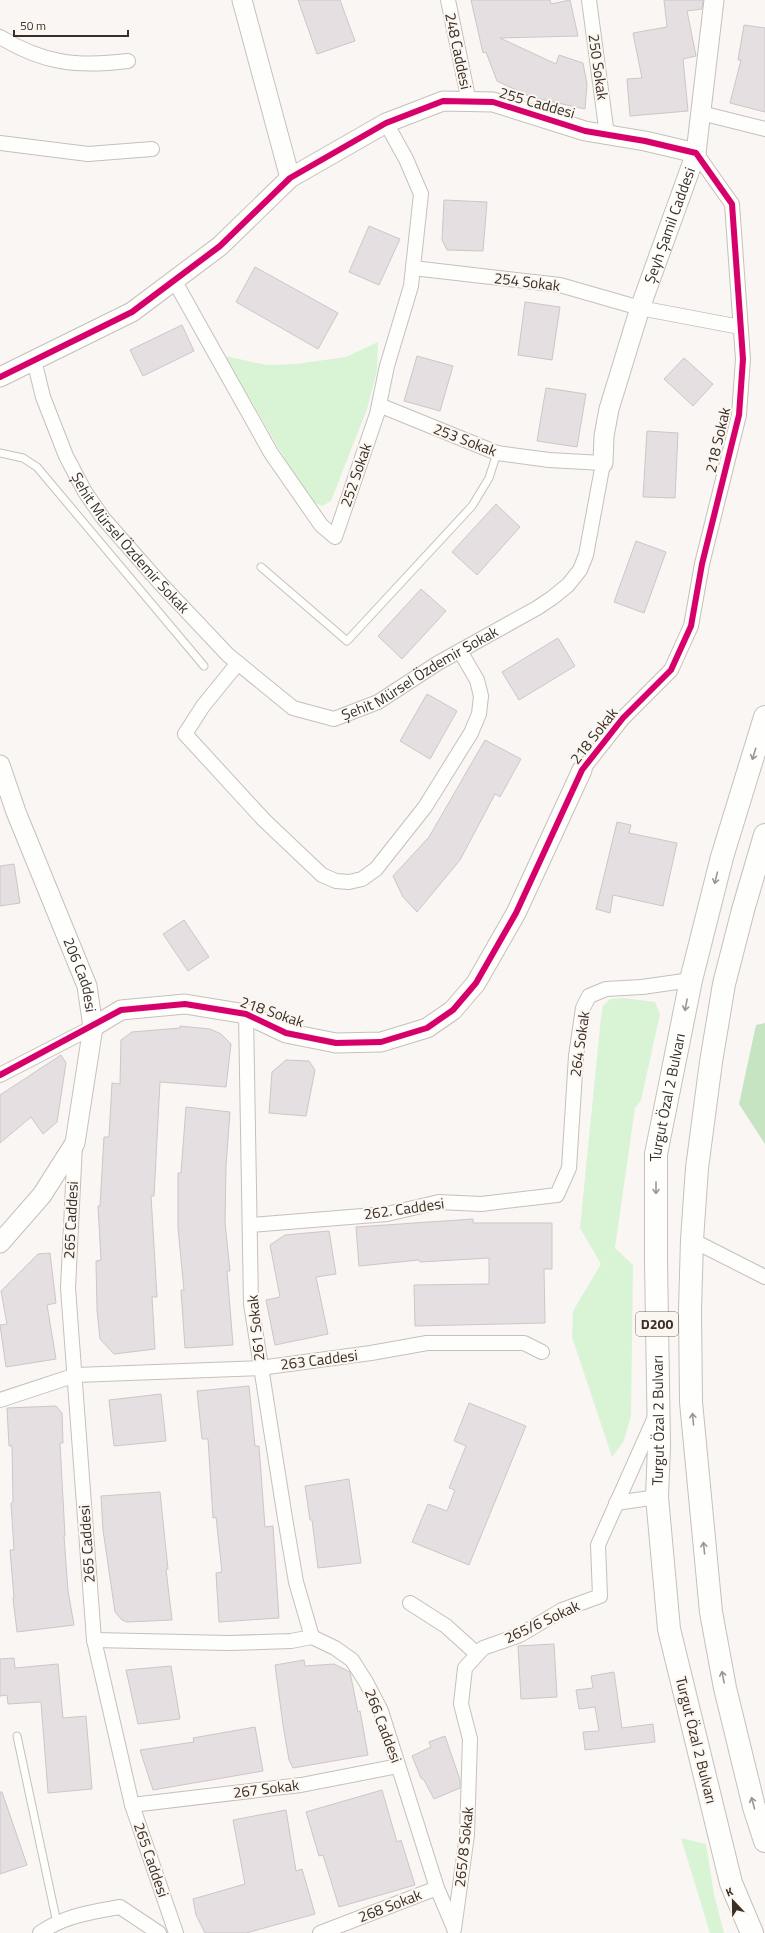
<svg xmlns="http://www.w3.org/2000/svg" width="765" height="1933" viewBox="0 0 765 1933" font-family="'Titillium Web',sans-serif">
<rect width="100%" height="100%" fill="#f9f6f4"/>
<path fill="#d9f4d5" d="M378 342 377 371 367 409 331 501 322 506 315 503 296 478 225 356 267 365 296 364 346 357Z
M624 998 655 1002 660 1014 641 1100 635 1108 615 1248 633 1265 631 1415 624 1441 612 1457 572 1337 573 1311 601 1264 580 1228 601 1017 603 1006 610 999Z
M681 1838 706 1844 714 1894 724 1933H710Z"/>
<path fill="#c6e3c2" d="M765 1023V1144L739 1104 756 1025Z"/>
<path fill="#e6dfe1" stroke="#cdc6c9" d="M298 0H340L355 41 317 54Z
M471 0H550L551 4 570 0 578 36 500 38 556 64 559 55 583 63 587 84 585 109 531 97 497 81 486 52 483 53Z
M664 0H703L702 9 687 11 696 56 683 59 688 111 630 116 627 79 642 78 633 33 667 27Z
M744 25 765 28V112L730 103 741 60H738Z
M444 200 487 202 483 251 447 250 442 240Z
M369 226 400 239 379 285 349 272Z
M255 267 338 313 318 349 236 302Z
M525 302 560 307 552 360 518 355Z
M182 325 194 351 143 376 130 350Z
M417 356 453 366 440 411 404 401Z
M684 358 713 384 693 406 664 379Z
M546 388 586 394 577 447 537 441Z
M647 431 678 433 675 498 643 497Z
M496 504 520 527 477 575 452 552Z
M636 541 666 552 644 613 614 602Z
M421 589 446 611 402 659 378 636Z
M558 638 575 666 519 700 502 672Z
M427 694 457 711 430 759 400 741Z
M485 740 521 759 500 797 495 794 460 860 417 912 403 897 393 876 429 837Z
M617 822 631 825 629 833 677 843 663 906 613 895 610 913 596 909Z
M14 864 20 903 0 906V866Z
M184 920 209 957 188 971 163 934Z
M180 1026 210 1029 221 1034 231 1044 226 1087 160 1082 154 1196H151L157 1297H152L155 1349 114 1354 100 1339 97 1310 96 1261 101 1260 98 1206H100L104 1137H109L112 1083 120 1084 121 1040 132 1032 180 1028Z
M61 1055 66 1063 57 1122 43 1134 31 1117 0 1143V1095Z
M286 1060 309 1061 315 1070 306 1116 269 1113 272 1072Z
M186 1107 230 1112 226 1166 225 1223 230 1271H227L233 1345 185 1348 181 1290H184L178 1228V1173H181Z
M473 1219V1223H552V1269H544L545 1323 415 1326 414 1285 489 1284V1258L420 1262 419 1260 359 1266 356 1227Z
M329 1231 336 1274 316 1277 328 1334 275 1345 266 1300 280 1297 270 1245 285 1235Z
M50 1253 56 1303 47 1305 56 1359 6 1367 0 1325 7 1324 1 1291 38 1254Z
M249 1386 255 1446H259L265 1527 273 1526 279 1618 219 1622 216 1573 222 1572 216 1517 213 1518 208 1439H202L197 1391Z
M161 1394 166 1441 114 1446 109 1400Z
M469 1403 526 1426 469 1565 412 1542 428 1504 447 1511 455 1490 449 1488 466 1446 454 1441Z
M56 1406 62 1413 63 1443H60L65 1536H64L68 1591 74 1625 17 1632 13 1598H14L10 1550H14L11 1503 13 1502 12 1446H9L7 1408Z
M349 1479 361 1563 318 1568 312 1520H310L305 1486Z
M160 1492 168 1569H166L172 1620 127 1622 122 1620 115 1612 103 1530 101 1496Z
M554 1644 557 1697 521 1699 518 1646Z
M14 1658 15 1668 58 1664 63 1718 86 1716 92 1789 48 1793 41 1702 8 1704 7 1695 0 1696V1659Z
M304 1660 305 1666 334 1664 350 1672 358 1712 360 1711 368 1755 293 1768 289 1760 283 1725 275 1665Z
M171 1666 180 1719 138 1724 126 1670Z
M614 1672 622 1728 653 1724 655 1742 585 1750 583 1732 599 1731 595 1707 579 1709 576 1690 593 1688 591 1676Z
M255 1727 263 1771 153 1790 140 1750 194 1742 193 1738Z
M445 1736 460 1780V1788L434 1799 424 1780 421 1778 412 1756 431 1747 429 1742Z
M382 1790 397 1842 401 1840 415 1885 339 1907 323 1855 319 1856 306 1812Z
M0 1792H2L27 1865 0 1874Z
M286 1810 296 1871 302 1869 315 1914 246 1933H205L196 1915 193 1899 245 1884 233 1820Z"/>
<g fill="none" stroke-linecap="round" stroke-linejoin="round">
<defs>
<path id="lane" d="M0 453 23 458 37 467 204 666
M261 567 347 641 472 506 489 478 497 453
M17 1736 57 1923"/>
<g id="street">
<path d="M448 0 469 102"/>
<path d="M589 0 607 135"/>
<path d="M0 37C44 64 78 67 128 61"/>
<path d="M701 113 765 129"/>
<path d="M0 143 88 154 152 149"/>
<path d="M413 268 560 285 640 308 740 327"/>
<path d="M174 280 271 453 321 525 335 537 377 414 387 366 411 286 421 194 406 159 386 123"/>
<path id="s1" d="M34 360 43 397 66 456 85 492 103 518 159 582 228 655 293 708 334 719 378 702 438 663 537 608 552 598 568 585 580 570 586 555 603 463 549 460 497 453 379 405"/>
<path d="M238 663 203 706 185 734 264 820 322 875 336 881 349 882 362 879 376 869 425 807 471 733 479 714 481 696 477 680 460 651"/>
<path d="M582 770 623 718 671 670 691 626 702 564 739 415 743 359 732 204 696 153"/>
<path d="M246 1014 251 1304 285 1518 296 1582 312 1637"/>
<path d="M0 1075 93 1027"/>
<path d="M75 1144 68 1288 94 1640 132 1805 176 1933"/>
<path d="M251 1225 387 1214 439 1202 481 1204 557 1195 569 1168 576 1056 583 1008 589 996 606 989 642 987 691 980"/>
<path d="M692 1240 765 1277"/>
<path d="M0 1400 76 1375 260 1368 371 1353 427 1343H524L542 1352"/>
<path d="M616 1503 657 1497"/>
<path d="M410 1603 446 1626 477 1654"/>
<path d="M94 1640 229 1643 291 1641 312 1637 335 1648 352 1660 366 1682 381 1711 437 1888 454 1928"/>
<path d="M132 1805 301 1785 398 1766"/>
<path d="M454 1929 467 1835 470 1739 461 1704 465 1668 483 1648 520 1635 562 1610 600 1596 598 1545 655 1417"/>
<path d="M40 1933C63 1916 92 1912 120 1907L159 1933"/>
<path d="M320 1933 437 1888"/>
</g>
<g id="secondary">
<path d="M242 0 290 178"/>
<path d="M0 377 132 312 220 246 290 178 386 123 443 101 493 102 585 131 645 141 696 153"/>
<path id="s2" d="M603 463 604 436 609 409 640 308 696 153 714 0"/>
<path id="s3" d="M0 765 16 812 87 986 93 1027 75 1143 42 1195 0 1243"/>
<path d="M93 1027 121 1010 185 1004 246 1014 286 1033 336 1043 381 1042 427 1028 453 1010 476 983 516 913 582 770"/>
</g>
<g id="highway">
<path d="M765 835 743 910 724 984 711 1062 697 1168 692 1240 690 1310 691 1402 711 1612 725 1688 754 1807 765 1841"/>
<path id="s4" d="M752 1933 731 1883 669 1629 657 1497 659 1446 656 1261V1154L691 980 722 857 765 717"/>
</g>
</defs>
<use href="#lane" stroke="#c6c0ba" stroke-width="9"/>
<use href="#street" stroke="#c6c0ba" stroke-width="16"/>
<use href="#secondary" stroke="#c6c0ba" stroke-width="21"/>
<use href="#highway" stroke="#c6c0ba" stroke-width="24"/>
<use href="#lane" stroke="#fefefd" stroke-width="7"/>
<use href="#street" stroke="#fefefd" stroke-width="14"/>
<use href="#secondary" stroke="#fefefd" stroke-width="19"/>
<use href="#highway" stroke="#fefefd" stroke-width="22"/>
<defs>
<path id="cycleway" d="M0 377 132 312 220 246 290 178 386 123 443 101 493 102 585 131 645 141 696 153 732 204 743 359 739 415 702 564 691 626 671 670 623 718 582 770 516 913 476 983 453 1010 427 1028 381 1042 336 1043 286 1033 246 1014 185 1004 121 1010 0 1075"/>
</defs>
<use href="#cycleway" stroke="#fcf6f1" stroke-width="8"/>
<use href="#cycleway" stroke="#d6006c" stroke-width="6"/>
</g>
<defs><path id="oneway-shaft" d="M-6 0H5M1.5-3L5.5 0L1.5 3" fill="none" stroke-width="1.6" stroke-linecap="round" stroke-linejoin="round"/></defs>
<g stroke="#9c9692">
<use href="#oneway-shaft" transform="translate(754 754) rotate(107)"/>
<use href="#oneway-shaft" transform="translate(716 878) rotate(104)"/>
<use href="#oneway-shaft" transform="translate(686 1005) rotate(101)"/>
<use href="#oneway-shaft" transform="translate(656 1188) rotate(90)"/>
<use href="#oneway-shaft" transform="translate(693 1419) rotate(-95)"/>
<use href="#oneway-shaft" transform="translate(704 1548) rotate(-96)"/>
<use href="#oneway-shaft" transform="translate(723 1677) rotate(-101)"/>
<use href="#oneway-shaft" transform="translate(753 1803) rotate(-105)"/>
</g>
<g text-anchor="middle" stroke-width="4" stroke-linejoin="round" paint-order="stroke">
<rect fill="#fcf6f1" stroke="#746b63" stroke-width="1" x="636" y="1312" width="42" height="24" rx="3"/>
<g font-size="14" font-weight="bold" fill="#3a2f26">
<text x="657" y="1329">D200</text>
</g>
<g font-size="15" fill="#3a2f26" stroke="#fcf6f1">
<text transform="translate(458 51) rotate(78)" y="5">248 Caddesi</text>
<text transform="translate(598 67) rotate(82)" y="5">250 Sokak</text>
<text transform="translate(537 103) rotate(16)" y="5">255 Caddesi</text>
<text dy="5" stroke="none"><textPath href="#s2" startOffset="248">Şeyh Şamil Caddesi</textPath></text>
<text transform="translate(527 282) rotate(7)" y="5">254 Sokak</text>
<text transform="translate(465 440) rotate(21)" y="5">253 Sokak</text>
<text transform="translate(718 440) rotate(-77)" y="5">218 Sokak</text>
<text transform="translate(356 475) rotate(-71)" y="5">252 Sokak</text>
<text dy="5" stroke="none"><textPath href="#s1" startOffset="210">Şehit Mürsel Özdemir Sokak</textPath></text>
<text dy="5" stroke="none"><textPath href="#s1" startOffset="583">Şehit Mürsel Özdemir Sokak</textPath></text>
<text transform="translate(594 736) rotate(-52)" y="5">218 Sokak</text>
<text dy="5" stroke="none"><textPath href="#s3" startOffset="225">206 Caddesi</textPath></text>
<text transform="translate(272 1012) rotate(19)" y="5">218 Sokak</text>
<text transform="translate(580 1044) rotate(-82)" y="5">264 Sokak</text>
<text dy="5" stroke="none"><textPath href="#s4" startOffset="849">Turgut Özal 2 Bulvarı</textPath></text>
<text transform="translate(404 1209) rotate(-8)" y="5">262. Caddesi</text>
<text transform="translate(71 1220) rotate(-87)" y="5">265 Caddesi</text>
<text transform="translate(256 1328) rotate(-96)" y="5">261 Sokak</text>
<text transform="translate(319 1360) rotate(-7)" y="5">263 Caddesi</text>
<text dy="5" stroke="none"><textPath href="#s4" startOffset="525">Turgut Özal 2 Bulvarı</textPath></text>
<text transform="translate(87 1544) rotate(-94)" y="5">265 Caddesi</text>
<text transform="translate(542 1622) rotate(-25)" y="5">265/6 Sokak</text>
<text transform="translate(383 1726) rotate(69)" y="5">266 Caddesi</text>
<text transform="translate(696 1740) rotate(76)" y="5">Turgut Özal 2 Bulvarı</text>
<text transform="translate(266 1789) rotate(-7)" y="5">267 Sokak</text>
<text transform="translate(464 1847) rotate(-84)" y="5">265/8 Sokak</text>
<text transform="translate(151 1860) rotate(71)" y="5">265 Caddesi</text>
<text transform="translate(390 1906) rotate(-21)" y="5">268 Sokak</text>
</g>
</g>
<g transform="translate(733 1901) rotate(338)" stroke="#fcf6f1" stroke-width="3" paint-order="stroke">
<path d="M0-3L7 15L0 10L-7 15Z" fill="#3a2f26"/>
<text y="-6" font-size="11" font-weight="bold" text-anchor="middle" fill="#3a2f26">K</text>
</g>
<path d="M14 30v6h114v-6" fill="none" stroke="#3a2f26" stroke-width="2"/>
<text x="20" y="30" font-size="12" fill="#3a2f26" stroke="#fcf6f1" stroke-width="3" paint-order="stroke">50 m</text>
</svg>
